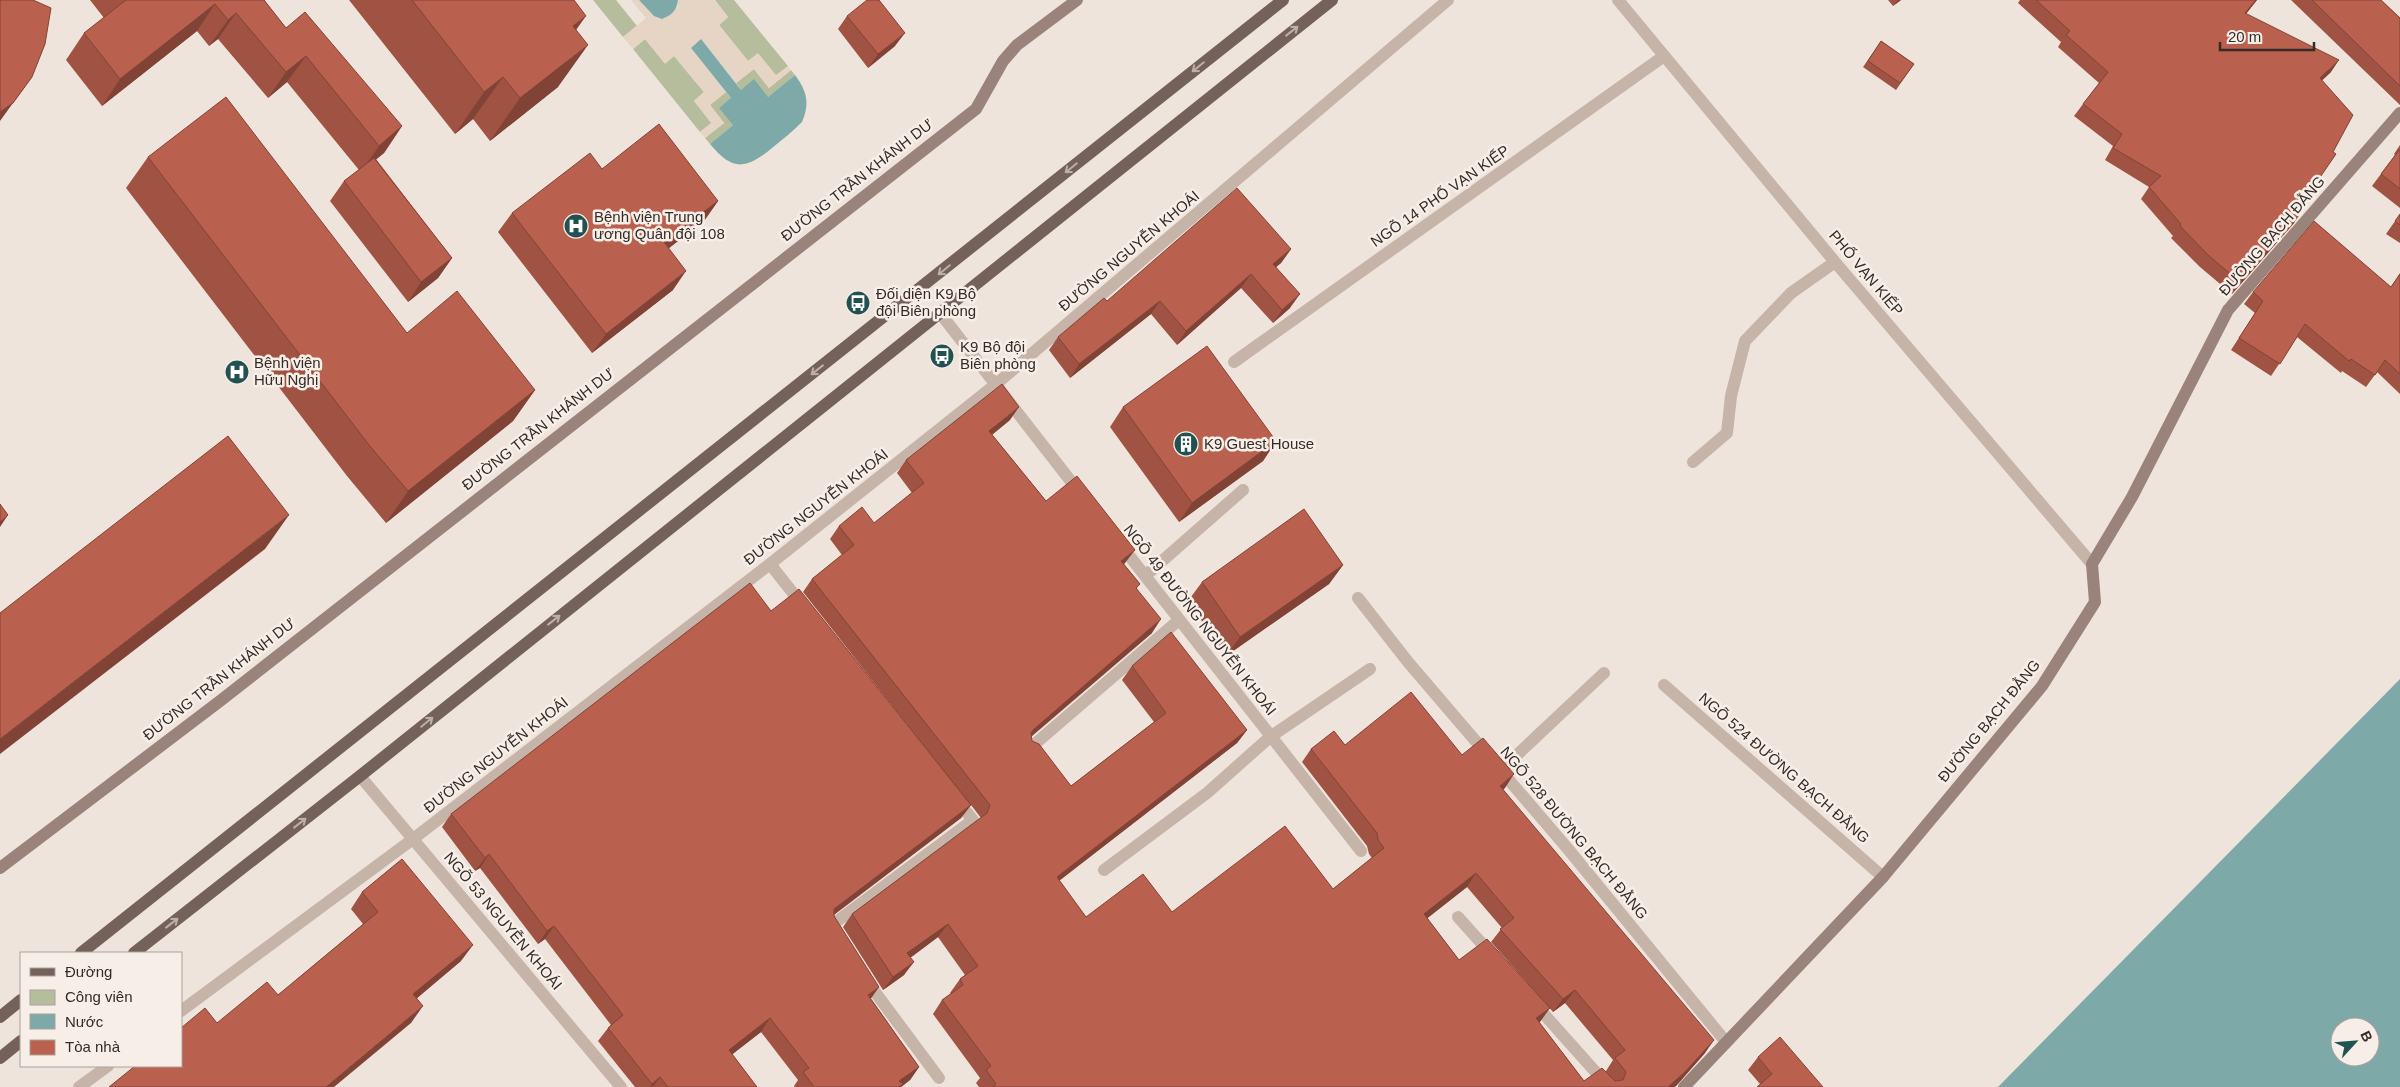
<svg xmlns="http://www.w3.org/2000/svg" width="2400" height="1087" viewBox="0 0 2400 1087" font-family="Helvetica,sans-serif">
<rect width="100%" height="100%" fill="#efe4dc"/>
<path fill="#b5bd9d" d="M593 0H616L637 26 623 37Z
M715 0H734L788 66 776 76 758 54 748 61 719 25 728 17Z
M645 39 665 63 674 56 704 92 694 101 712 123 700 132 633 49Z
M754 69 769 88 791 70 795 75 768 97 741 90 736 83Z
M726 92 731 98 733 125 710 144 705 138 724 123 710 105Z"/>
<path fill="#e6d4c4" d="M631 0H639L654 16 678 7V0H715L728 17 719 25 748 61 758 53 776 75 788 66 791 70 769 88 754 69 736 83 701 40 691 48 726 92 710 105 724 123 705 138 700 132 711 123 694 101 704 92 674 56 665 64 645 39 633 49 623 37 646 18Z"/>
<path fill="#7daaa8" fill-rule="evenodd" d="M639 0H678C677 11 671 15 662 19L654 16Z
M701 39 741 90 754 79 768 97 795 75C807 91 810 103 802 122 793 131 782 140 772 148 746 170 732 171 710 144L733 125 719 108 731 98 691 48Z
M2400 679V1087H1998ZM2340 1027H2370V1057H2340Z"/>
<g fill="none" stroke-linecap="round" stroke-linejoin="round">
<path stroke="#c6b4a9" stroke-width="12" d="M1618 0 1835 262 2092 564
M940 313 1080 493
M1234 362 1664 56
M1693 462 1727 433 1731 396 1745 341 1791 293 1835 262
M1120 544 1361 851
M770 564 804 607
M1145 576 1243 490
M1358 598 1408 662 1568 849 1726 1042
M1664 685 1883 877
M1029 749 1179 620
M1501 770 1604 673
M360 776 621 1087
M1104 870 1207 793 1270 737 1370 669
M1458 917 1493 956
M837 933 832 925 973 820 956 799
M866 980 939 1078
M1534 1003 1609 1087
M181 1011 413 839 770 564 995 385 1448 0
M79 1087 108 1066"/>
<path stroke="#9a837a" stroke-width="12" d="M0 868 220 701 976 109 1003 61 1017 45 1077 0
M1684 1087 1883 877 2042 686 2095 602 2092 564 2132 497 2228 310 2400 113"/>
<path stroke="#74615a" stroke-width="12" d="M81 953 1283 0
M134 953 360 776 1332 0
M0 1017 21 1000
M0 1058 21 1041"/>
</g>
<path fill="#a05343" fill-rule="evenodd" d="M90 0H264L286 28 402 126 384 153 376 159 452 258 438 278 408 302 330 201 344 181 359 170 287 82 268 98 218 39 209 46 197 31 102 106 66 60 84 33 104 18Z
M349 0H574L576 30 558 87 490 141 473 119 455 134Z
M1888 0H1901L1893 6Z
M2020 0H2257L2246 14 2331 72 2322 80 2299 208 2294 223 2232 294 2200 267 2171 238 2173 236 2141 199 2149 187 2105 160 2113 146 2074 116 2083 104 2099 83 2058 47 2061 42 2018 3Z
M2291 0H2381L2400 18V105Z
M847 16 895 46 868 68 838 29Z
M1881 41 1914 64 1896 90 1863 67Z
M2400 145V208L2372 186 2395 155 2394 154Z
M148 157 407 333 535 390 513 421 386 523 347 476 126 188Z
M718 201 704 221 669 248 673 290 592 353 498 232 512 213Z
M2400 214V243L2386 234Z
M1291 249 1281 263 1276 267 1290 308 1273 323 1241 288 1177 345 1151 314 1070 378 1049 350 1058 337 1107 301Z
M2400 273V394L2377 372 2366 387 2342 371 2341 373 2297 337 2271 376 2231 350 2255 313 2244 304 2253 292 2391 287Z
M1123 407 1276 441 1263 461 1179 522 1110 427Z
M1010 420 992 435 1046 501 1125 563 1124 564 1140 584 1136 589 1152 633 1031 736 1032 741 1071 786 1154 722 1122 680 1132 666 1247 730 1237 743 1059 881 1086 917 1172 912 1333 889 1372 858 1369 854 1367 846 1302 762 1311 749 1345 745 1462 755 1505 788 1503 789 1705 1053 1676 1086 1674 1087H979L976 1083 980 1078 933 1014 942 1000 951 994 950 993 960 979 965 975 938 937 910 958 904 975 883 990 843 927 852 914 981 818 971 805 961 818 834 915 871 999 919 1067 910 1080 901 1087H795L794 1086 798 1080 761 1032 732 1054 757 1087H635L598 1041 608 1028 611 1025 545 939 538 944 480 868 475 871 442 827 451 814 771 611 934 759 803 592 812 579 842 555 830 539 839 526 874 523 912 493 897 473 906 460ZM1467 887 1502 928 1491 942 1553 1012 1565 1003 1613 1060 1606 1071 1584 1081 1539 1022H1540L1459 960 1427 918Z
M1343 565 1329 584 1226 656 1188 601 1202 582Z
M362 892 461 961 416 998 411 1023H217L278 995 363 924 351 909Z
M1758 1057 1823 1087 1760 1084 1748 1070Z"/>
<path fill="#824337" d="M1898 0H1901L1893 6Z
M2256 0H2257L2237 25 2245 13Z
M215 4 197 31 102 106 120 79Z
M236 13 218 39 209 46 228 20Z
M586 16 556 58 573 26Z
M905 33 895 46 868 68 878 54Z
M588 45 558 87 490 141 520 98Z
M306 56 287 82 268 98 286 72Z
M2339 60 2331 72 2312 90 2320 78Z
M32 77 13 103 0 121V112Z
M503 77 473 119 455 134 484 92Z
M402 126 384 153 361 172 379 146Z
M718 201 704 221 651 262 664 242Z
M2302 211 2294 223 2232 294 2240 282Z
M1291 249 1281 263 1264 277 1273 264Z
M452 258 438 278 408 302 421 282Z
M686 271 673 290 592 353 606 334Z
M1251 274 1241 288 1177 345 1186 331Z
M1300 294 1290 308 1273 323 1282 310Z
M1160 301 1151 314 1070 378 1079 364Z
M535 390 513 421 386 523 408 491Z
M1019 407 1010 420 980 444 989 431Z
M1276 441 1263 461 1179 522 1192 503Z
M8 515 0 527V522Z
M289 515 265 549 0 754V739Z
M1135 550 1125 563 1111 574 1121 561Z
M1343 565 1329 584 1226 656 1240 637Z
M1161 619 1152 633 1024 743 1033 730Z
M1247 730 1237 743 1047 890 1057 877Z
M1514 774 1505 788 1491 799 1500 786Z
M971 805 961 818 824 922 834 909Z
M489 854 480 868 475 871 485 858Z
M1476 873 1467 887 1415 928 1424 914Z
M948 924 938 937 898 967 907 953Z
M554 926 545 939 538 944 547 931Z
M473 945 461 961 402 1011 413 994Z
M914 962 904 975 883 990 893 977Z
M879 987 870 1000 868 995Z
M1575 990 1565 1003 1553 1012 1563 999Z
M423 1006 411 1023 334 1087H326Z
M1550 1008 1540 1022 1527 1031 1536 1018Z
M770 1018 761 1032 720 1064 729 1050Z
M1714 1040 1705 1053 1676 1086 1674 1087H1668Z
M919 1067 910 1080 901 1087H895L899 1081Z
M660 1077 653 1087H650L652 1084Z"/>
<path fill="#ba604e" stroke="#824337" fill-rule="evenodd" d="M0 0H33L51 8 45 44 32 77 13 103 0 112Z
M126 0H264L286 28 305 12 402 126 379 146 306 56 286 72 236 13 228 20 215 4 120 79 84 33Z
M412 0H574L586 16 573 26 588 45 520 98 503 77 484 92Z
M867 0H879L905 33 878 54 847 16Z
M2036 0H2256L2245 13 2339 60 2320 78 2353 115 2333 152 2336 154 2299 208 2302 211 2240 282 2208 255 2180 226 2181 224 2149 187 2161 176 2113 148 2122 134 2083 104 2108 72 2066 35 2070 31Z
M2312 0H2381L2400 18V86Z
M1881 41 1914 64 1900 83 1868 61Z
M226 97 407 333 457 291 535 390 408 491 369 445 148 157Z
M659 124 718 201 664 242 686 271 606 334 512 213 590 153 602 169Z
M2400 149V189L2381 174Z
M374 158 452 258 421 282 344 181Z
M1237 188 1291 249 1273 264 1300 294 1282 310 1251 274 1186 331 1160 301 1079 364 1058 337 1104 298 1107 301Z
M2400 214V225L2395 221Z
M2314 221 2391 287 2400 274V374L2385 360 2375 375 2351 359 2349 361 2305 324 2280 364 2239 338 2263 301 2253 292Z
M1207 346 1276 441 1192 503 1123 407Z
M1002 384 1019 407 989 431 1046 501 1077 476 1135 550 1121 561 1140 584 1136 588 1161 619 1033 730 1031 733 1032 741 1039 744 1071 786 1166 713 1132 666 1171 632 1247 730 1057 877 1086 917 1143 874 1172 912 1285 826 1333 889 1384 848 1378 840 1377 833 1311 749 1334 731 1345 745 1411 692 1462 755 1483 738 1514 774 1500 786 1714 1040 1685 1072 1668 1087H993L996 1084 986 1070 991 1066 942 1000 963 985 960 979 978 966 948 924 907 953 914 962 893 977 852 914 987 813 990 805 812 579 854 545 839 526 862 507 874 523 924 483 906 460ZM1476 873 1514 918 1500 929 1563 999 1575 990 1625 1050 1615 1058 1626 1072 1623 1080 1615 1081 1602 1068 1584 1081 1536 1018 1550 1008 1487 939 1459 960 1424 914Z
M228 436 289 515 0 739V613Z
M0 504 8 515 0 522Z
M1304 509 1343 565 1240 637 1202 582Z
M750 583 771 611 799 589 971 805 834 909V916L879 987 868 995 919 1067 899 1081 903 1084 899 1087H814L803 1072 809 1068 770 1018 729 1050 757 1087H668L660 1077 652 1084 608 1028 623 1015 554 926 547 931 489 854 485 858 451 814Z
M402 859 473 945 413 994 423 1006 326 1087H109L135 1066H181V1028L205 1008 217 1023 267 982 278 995 378 912 362 892Z
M1780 1037 1823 1087H1757L1772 1074 1758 1057Z"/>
<defs><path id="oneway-shaft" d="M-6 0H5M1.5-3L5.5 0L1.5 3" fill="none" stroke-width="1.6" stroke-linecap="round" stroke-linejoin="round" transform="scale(1.25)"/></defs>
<g stroke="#bcafa8">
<use href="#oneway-shaft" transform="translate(1292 31) rotate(-38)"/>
<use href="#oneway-shaft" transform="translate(1198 67) rotate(141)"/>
<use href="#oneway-shaft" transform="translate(1071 168) rotate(141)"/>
<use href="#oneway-shaft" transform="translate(944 270) rotate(141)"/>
<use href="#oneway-shaft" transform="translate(817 370) rotate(142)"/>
<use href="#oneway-shaft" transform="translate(554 620) rotate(-38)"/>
<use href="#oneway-shaft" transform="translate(427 722) rotate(-39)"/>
<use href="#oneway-shaft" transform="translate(300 823) rotate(-38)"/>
<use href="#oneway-shaft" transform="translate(172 923) rotate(-38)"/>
</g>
<defs>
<symbol id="hospital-disc" viewBox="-11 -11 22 22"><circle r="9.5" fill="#215151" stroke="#f7efe7"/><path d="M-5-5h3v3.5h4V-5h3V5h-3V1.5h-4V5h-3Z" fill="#fff"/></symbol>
<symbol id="bus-disc" viewBox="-11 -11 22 22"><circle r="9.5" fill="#215151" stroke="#f7efe7"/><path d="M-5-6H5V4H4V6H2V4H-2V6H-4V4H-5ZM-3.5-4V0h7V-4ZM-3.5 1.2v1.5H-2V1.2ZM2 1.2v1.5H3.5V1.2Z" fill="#fff"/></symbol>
<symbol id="building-disc" viewBox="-11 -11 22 22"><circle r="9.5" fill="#215151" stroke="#f7efe7"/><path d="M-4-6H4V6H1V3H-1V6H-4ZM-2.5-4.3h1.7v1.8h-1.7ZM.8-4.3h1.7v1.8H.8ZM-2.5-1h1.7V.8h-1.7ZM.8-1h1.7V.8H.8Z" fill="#fff"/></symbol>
</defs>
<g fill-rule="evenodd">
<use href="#hospital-disc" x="562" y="212" width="28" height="28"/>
<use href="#bus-disc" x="844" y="289" width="28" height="28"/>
<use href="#bus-disc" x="928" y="342" width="28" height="28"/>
<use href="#hospital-disc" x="223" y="358" width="28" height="28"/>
<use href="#building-disc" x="1172" y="430" width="28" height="28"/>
</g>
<g text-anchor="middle" stroke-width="5" stroke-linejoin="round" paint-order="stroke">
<g font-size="15" fill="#342b28" stroke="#f7efe7">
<text transform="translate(857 180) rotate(-38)" y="5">ĐƯỜNG TRẦN KHÁNH DƯ</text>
<text transform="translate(1440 196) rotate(-35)" y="5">NGÕ 14 PHỐ VẠN KIẾP</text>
<text transform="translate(2272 236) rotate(-49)" y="5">ĐƯỜNG BẠCH ĐẰNG</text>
<text transform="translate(1129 251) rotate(-40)" y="5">ĐƯỜNG NGUYỄN KHOÁI</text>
<text transform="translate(1866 273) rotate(50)" y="5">PHỐ VẠN KIẾP</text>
<text transform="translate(538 429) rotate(-38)" y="5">ĐƯỜNG TRẦN KHÁNH DƯ</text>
<text transform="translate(816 507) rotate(-38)" y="5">ĐƯỜNG NGUYỄN KHOÁI</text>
<text transform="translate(1200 620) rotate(52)" y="5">NGÕ 49 ĐƯỜNG NGUYỄN KHOÁI</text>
<text transform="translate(219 679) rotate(-38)" y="5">ĐƯỜNG TRẦN KHÁNH DƯ</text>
<text transform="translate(1989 721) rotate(-51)" y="5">ĐƯỜNG BẠCH ĐẰNG</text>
<text transform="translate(496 755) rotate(-38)" y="5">ĐƯỜNG NGUYỄN KHOÁI</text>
<text transform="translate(1784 768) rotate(41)" y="5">NGÕ 524 ĐƯỜNG BẠCH ĐẰNG</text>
<text transform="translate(1574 833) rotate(50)" y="5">NGÕ 528 ĐƯỜNG BẠCH ĐẰNG</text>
<text transform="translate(503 921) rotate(50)" y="5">NGÕ 53 NGUYỄN KHOÁI</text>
</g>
<g font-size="15" fill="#342b28" stroke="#f7efe7" text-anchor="start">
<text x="594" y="222">Bệnh viện Trung<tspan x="594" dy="17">ương Quân đội 108</tspan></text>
<text x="876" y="299">Đối diện K9 Bộ<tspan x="876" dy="17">đội Biên phòng</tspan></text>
<text x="960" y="352">K9 Bộ đội<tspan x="960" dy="17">Biên phòng</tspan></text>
<text x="254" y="368">Bệnh viện<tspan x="254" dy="17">Hữu Nghị</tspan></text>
<text x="1204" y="449">K9 Guest House</text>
</g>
</g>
<rect x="20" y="952" width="162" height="115" fill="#f7efe7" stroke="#a9a19b"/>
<rect x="30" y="968" width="25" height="8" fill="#74615a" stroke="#a9a19b"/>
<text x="65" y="977" font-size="15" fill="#342b28">Đường</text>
<rect x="30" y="990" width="25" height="15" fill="#b5bd9d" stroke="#a9a19b"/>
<text x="65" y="1002" font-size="15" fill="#342b28">Công viên</text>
<rect x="30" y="1014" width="25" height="15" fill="#7daaa8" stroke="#a9a19b"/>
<text x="65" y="1027" font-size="15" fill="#342b28">Nước</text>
<rect x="30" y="1040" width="25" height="15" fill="#ba604e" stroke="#a9a19b"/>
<text x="65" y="1052" font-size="15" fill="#342b28">Tòa nhà</text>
<g transform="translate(2355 1042) rotate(64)"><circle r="24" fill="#f7efe7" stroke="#a9a19b"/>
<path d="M0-4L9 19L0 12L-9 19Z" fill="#215151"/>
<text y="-8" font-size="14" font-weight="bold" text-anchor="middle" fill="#342b28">B</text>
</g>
<path d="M2220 42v8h94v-8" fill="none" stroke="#342b28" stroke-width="2.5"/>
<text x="2228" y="42" font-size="15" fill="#342b28" stroke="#f7efe7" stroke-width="4" paint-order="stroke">20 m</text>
</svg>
